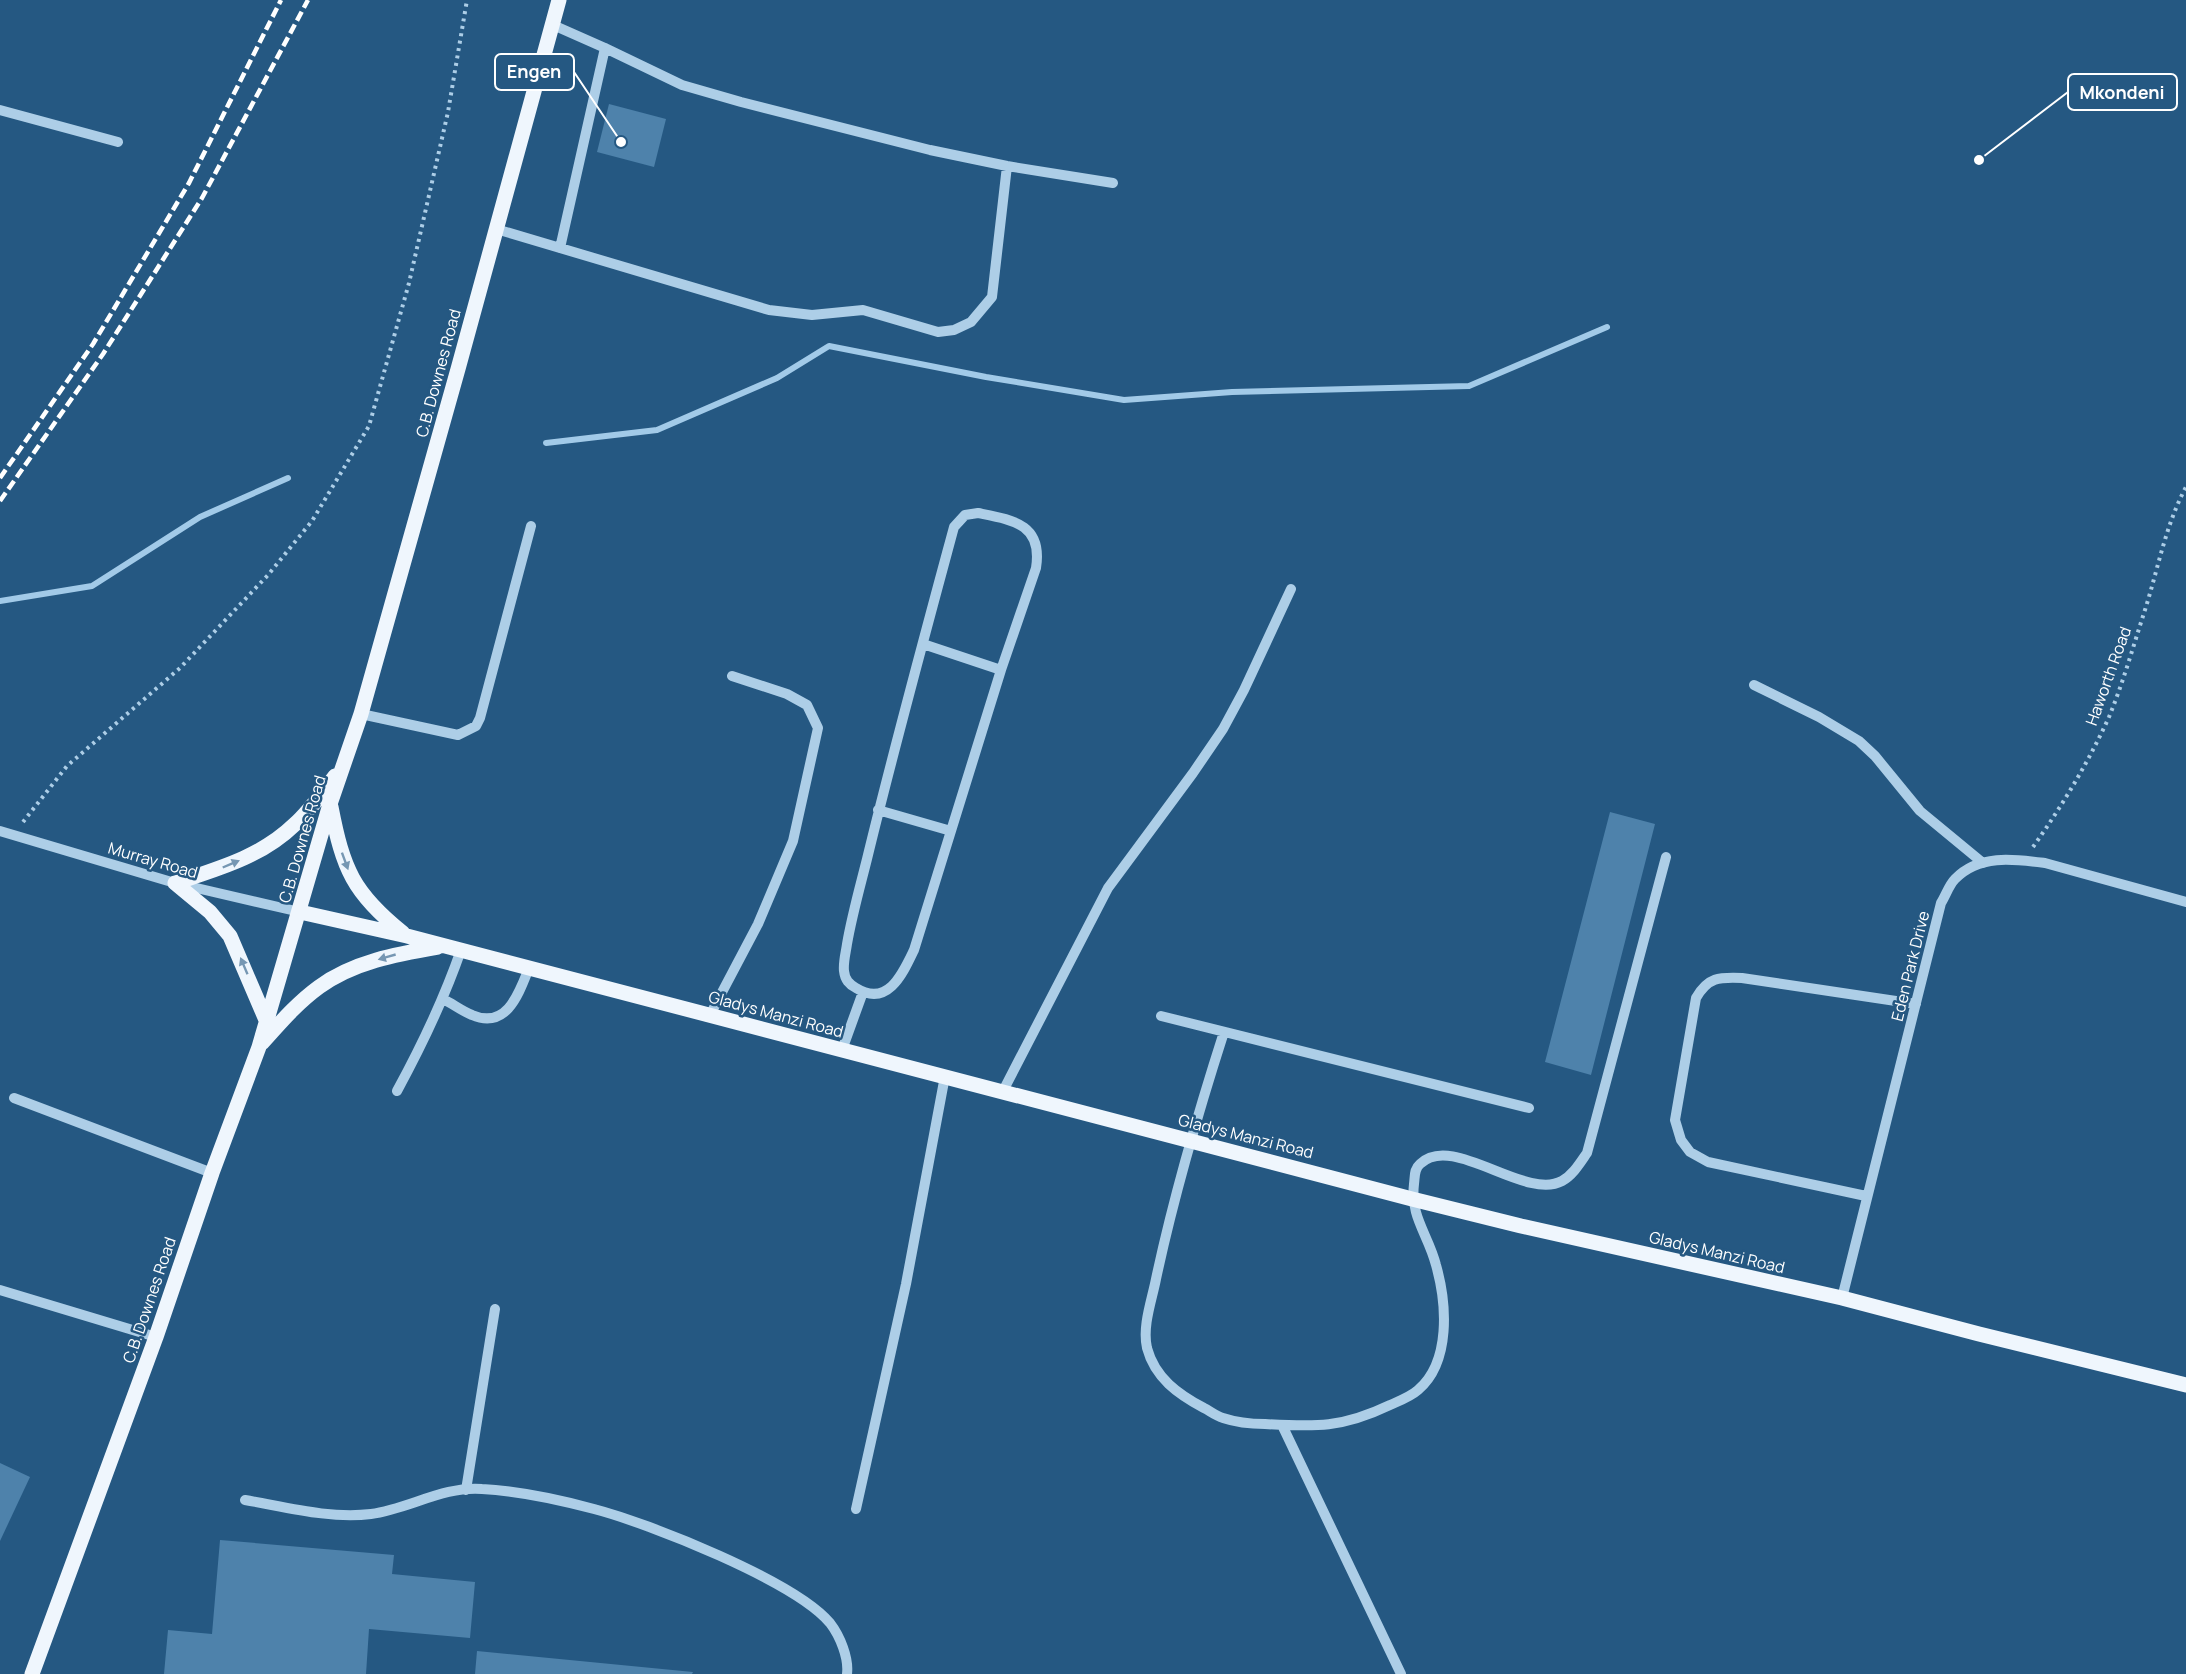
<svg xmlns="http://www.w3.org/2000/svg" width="2186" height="1674" viewBox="0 0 2186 1674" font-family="Manrope,sans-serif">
<rect width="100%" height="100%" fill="#255882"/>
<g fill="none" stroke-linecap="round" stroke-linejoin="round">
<path stroke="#a2cae8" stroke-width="6" d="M546 443 657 430 777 378 829 346 986 377 1124 400 1232 392 1469 386 1607 327
M0 601 92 586 200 517 288 478"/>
</g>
<path fill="#4e82ab" d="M609 104 666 119 654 167 597 152Z
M1610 812 1655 824 1591 1075 1545 1062Z
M0 1463 30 1477 0 1541Z
M220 1540 394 1555 392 1574 475 1582 470 1638 369 1629 366 1674H164L168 1630 212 1634Z
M477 1651 693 1672 692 1674H475Z"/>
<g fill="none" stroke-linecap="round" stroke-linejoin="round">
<path stroke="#adcee7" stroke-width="4" stroke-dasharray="3 4.5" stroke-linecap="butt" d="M23 822 67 766 180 668 268 575 312 521 369 426 409 283 448 112 467 0
M2033 847C2062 806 2088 763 2109 717 2123 683 2133 647 2144 613 2158 570 2165 526 2186 487"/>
<path stroke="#adcee7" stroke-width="10" d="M553 25 605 48 682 85 741 102 930 150 1007 166 1113 183
M0 110 118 142
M496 229 769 310 812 315 863 310 938 332 954 330 971 322 992 297 1007 166
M560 248 605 48
M978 513C1013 520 1043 524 1036 568L1001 670 914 950C903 973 888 1008 856 988 849 984 845 980 844 971 843 962 846 952 847 944 852 915 860 887 867 859 894 748 924 638 954 527L965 515Z
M923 644 1001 670
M1754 685 1819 717 1859 741 1875 756 1920 811 1983 863
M361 714 458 735 476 726 480 718 531 526
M878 810 951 831
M0 831 175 883 300 912
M443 999C453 1004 462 1011 472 1015 507 1030 519 993 529 968
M710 1015 758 924 793 841 818 728 807 705 787 694 732 676
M1161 1016 1529 1108
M1224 1032C1198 1113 1174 1195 1156 1279 1152 1300 1142 1326 1147 1348 1155 1378 1178 1394 1204 1408 1210 1411 1216 1416 1223 1418 1235 1422 1252 1424 1265 1424 1316 1427 1342 1428 1390 1405 1399 1401 1410 1397 1418 1390 1451 1362 1447 1304 1436 1265 1428 1234 1410 1217 1414 1184 1415 1176 1414 1169 1420 1164 1452 1132 1525 1201 1562 1181 1573 1175 1580 1163 1587 1153L1666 857
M842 1050 863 992
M397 1091C422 1045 444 999 461 950
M1003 1091 1108 888 1193 773 1223 729 1244 690 1291 589
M14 1098 212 1173
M1866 1196 1708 1162 1690 1152 1681 1140 1675 1120 1696 998C1708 977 1719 977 1742 978L1916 1004
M0 1290 156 1337
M1842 1298 1941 903C1946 895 1949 885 1955 879 1979 854 2014 859 2045 863L2186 902
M1282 1425 1401 1674
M466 1490 495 1309
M245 1500C286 1507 329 1519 371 1514 409 1509 443 1486 482 1489 519 1491 557 1499 594 1509 648 1523 795 1581 830 1623 840 1636 849 1658 847 1674
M856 1509 906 1284 945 1076"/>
<path stroke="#eff6fd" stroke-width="15" d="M331 807C343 869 353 893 403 933
M175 883C217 869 261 857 294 825 310 811 322 793 335 776
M175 883 210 912 230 936 266 1020
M300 912 407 936 1412 1199 1521 1226 1842 1298 1979 1334 2186 1385
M262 1043C280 1023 297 1003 319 987 353 962 397 954 438 947
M32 1674 156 1337 212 1173 259 1047 330 804 361 714 458 369 559 0"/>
<path stroke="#fff" stroke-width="4.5" stroke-dasharray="10 4.5" stroke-linecap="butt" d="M0 478 93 344 189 183 281 0
M0 501 103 354 202 198 308 0"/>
</g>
<defs><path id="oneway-solid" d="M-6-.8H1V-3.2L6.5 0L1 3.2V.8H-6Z" transform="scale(1.5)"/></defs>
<g fill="#7697b3">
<use href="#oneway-solid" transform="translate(345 861) rotate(70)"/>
<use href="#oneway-solid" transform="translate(231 864) rotate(-23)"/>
<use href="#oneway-solid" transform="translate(387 957) rotate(164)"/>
<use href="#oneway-solid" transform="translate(244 966) rotate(-113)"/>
</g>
<g text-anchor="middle" stroke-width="5" stroke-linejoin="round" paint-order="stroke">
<g font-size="16" fill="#fff" stroke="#255882">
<text transform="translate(438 373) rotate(-75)" y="6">C.B. Downes Road</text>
<text transform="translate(2108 676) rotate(-70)" y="6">Haworth Road</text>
<text transform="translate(302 839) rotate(-74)" y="6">C.B. Downes Road</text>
<text transform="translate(153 860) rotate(16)" y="6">Murray Road</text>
<text transform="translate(1910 966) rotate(-76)" y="6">Eden Park Drive</text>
<text transform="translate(776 1014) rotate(15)" y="6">Gladys Manzi Road</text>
<text transform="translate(1246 1136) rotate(14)" y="6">Gladys Manzi Road</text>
<text transform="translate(1717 1252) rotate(13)" y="6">Gladys Manzi Road</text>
<text transform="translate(149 1300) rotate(-71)" y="6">C.B. Downes Road</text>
</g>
</g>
<path fill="none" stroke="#fff" stroke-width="2" d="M621 142L574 72M1979 160L2068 92"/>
<g fill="#fff" stroke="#255882" stroke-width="2">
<circle cx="621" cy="142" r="6"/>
<circle cx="1979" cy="160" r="6"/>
</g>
<g fill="#255882" stroke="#fff" stroke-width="2">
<rect x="495" y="54" width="79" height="36" rx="6"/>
<rect x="2068" y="74" width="109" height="36" rx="6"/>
</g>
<g font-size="18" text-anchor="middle" font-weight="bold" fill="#fff">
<text x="534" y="78">Engen</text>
<text x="2122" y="99">Mkondeni</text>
</g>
</svg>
